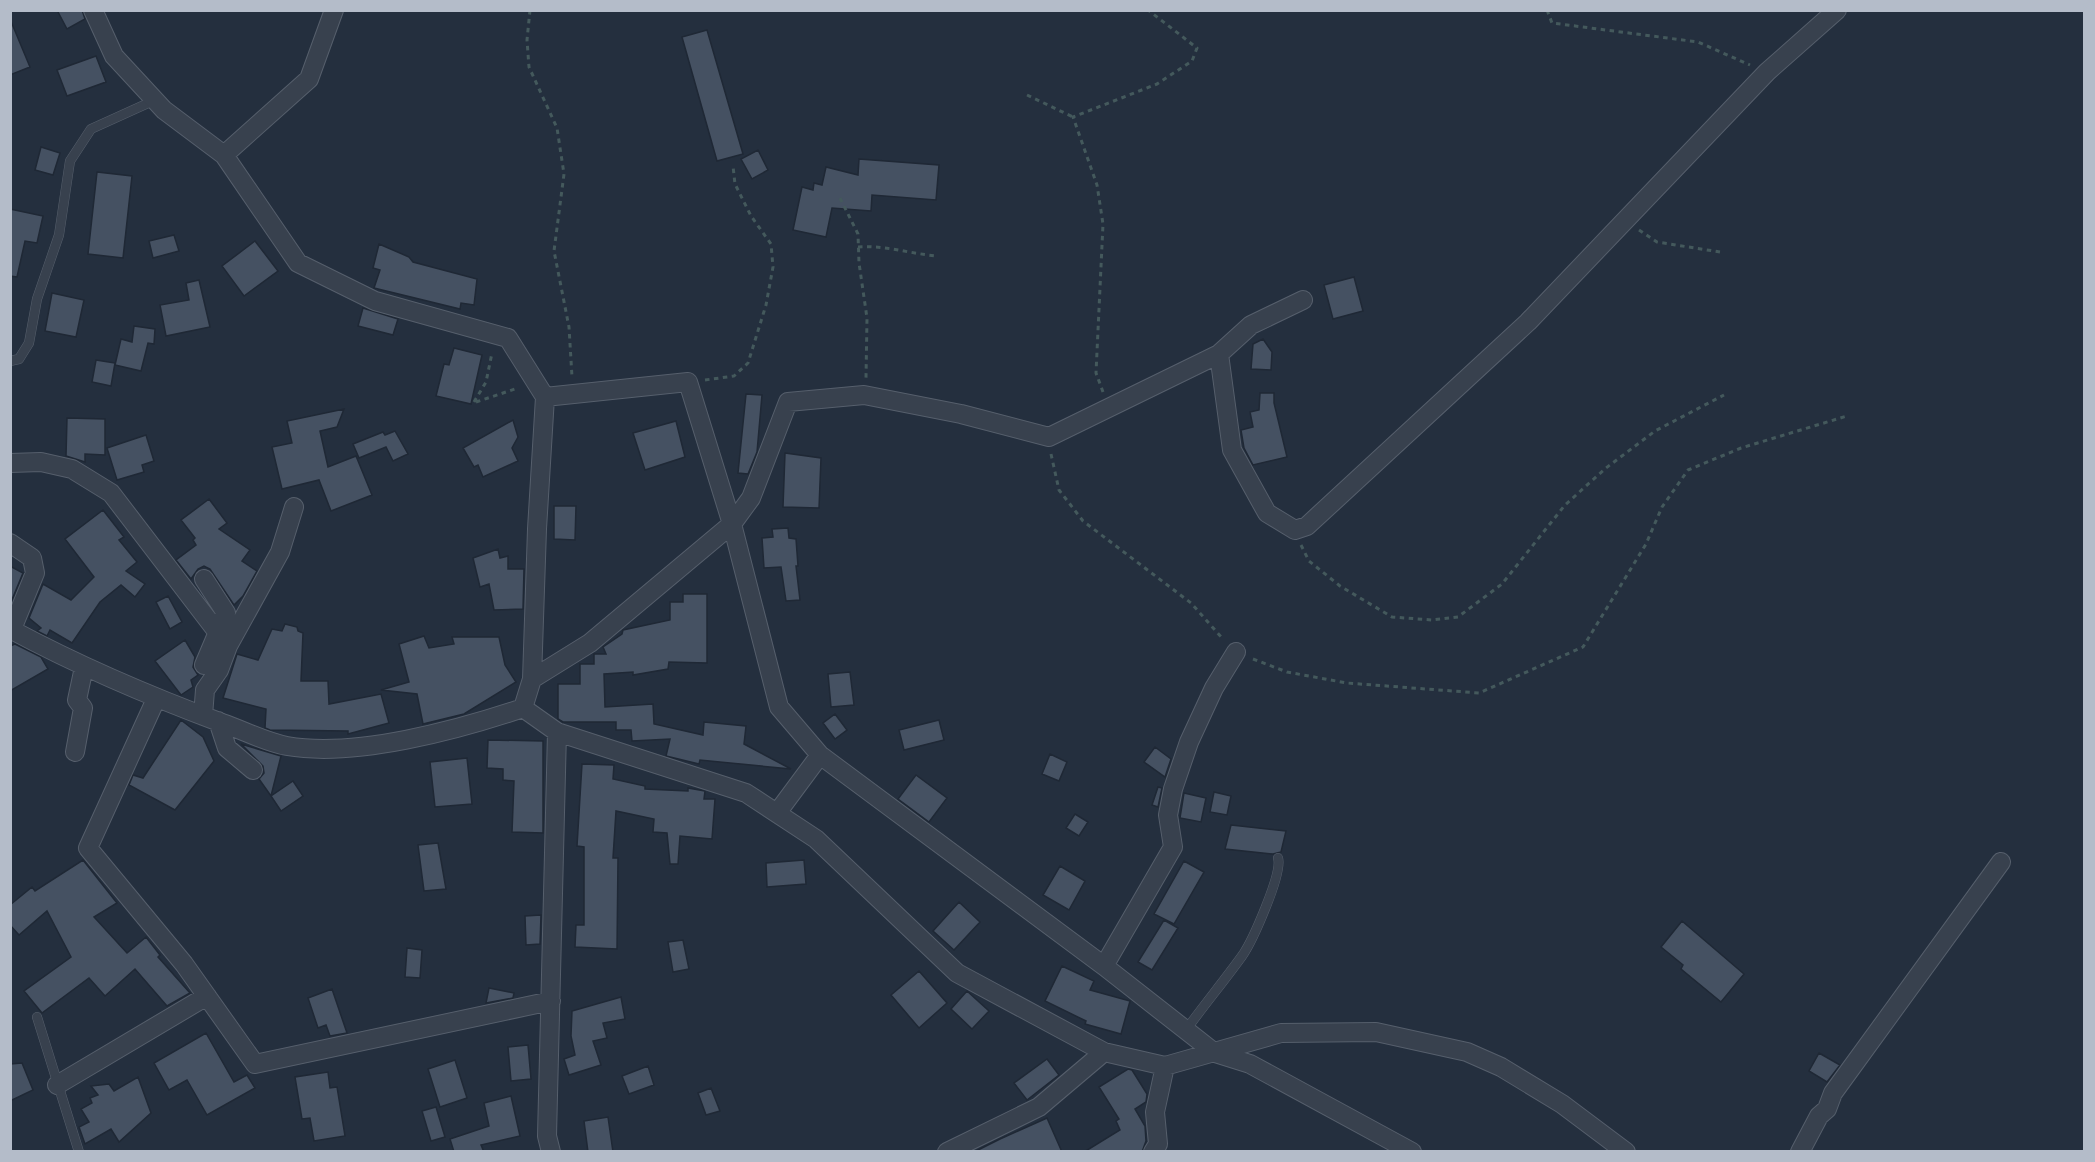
<svg xmlns="http://www.w3.org/2000/svg" width="2095" height="1162" viewBox="0 0 2095 1162" font-family="Cabin,sans-serif">
<rect width="100%" height="100%" fill="#242f3e"/>
<path fill="#455162" stroke="#1f2835" stroke-width="1.5" d="M57 10H82L85 19 67 29Z
M10 19 30 67 10 75Z
M707 30 743 154 717 161 682 37Z
M96 56 106 82 67 96 57 70Z
M41 147 60 153 53 175 35 170Z
M758 150 768 170 752 179 741 159Z
M859 159 939 165 936 200 872 195 871 211 832 208 826 237 793 230 802 187 813 190 814 183 822 185 826 167 858 175Z
M97 172 132 176 123 258 88 254Z
M10 209 43 216 37 243 25 241 17 277 10 276Z
M174 235 179 251 153 258 149 241Z
M255 241 278 271 244 296 222 266Z
M379 244 409 257 413 262 477 279 474 305 461 303 460 309 374 288 380 270 373 268Z
M1354 277 1363 311 1333 319 1324 285Z
M199 280 210 327 166 336 160 305 189 300 186 283Z
M52 293 84 300 76 337 45 331Z
M363 308 398 319 393 335 358 326Z
M134 326 155 329 154 344 148 343 141 371 115 365 121 339 132 342Z
M1263 339 1272 352 1271 370 1251 369 1253 344Z
M454 348 482 355 471 404 436 396 444 364 449 365Z
M96 360 115 363 111 386 92 382Z
M1260 393H1274V403L1287 457 1253 465 1244 448 1241 430 1253 427 1250 412 1259 410Z
M746 394 762 395 757 452 748 474 738 473Z
M344 409 337 427 320 431 328 467 356 456 372 495 331 511 319 480 282 489 272 447 292 443 287 421Z
M67 418 105 419V455L85 454V462L66 456Z
M513 420 518 437 512 448 518 461 483 477 478 465 474 467 463 448Z
M676 421 685 457 645 470 633 433Z
M395 431 408 454 393 461 386 447 359 458 353 444 383 432 385 435Z
M146 435 154 461 142 465 144 472 117 480 107 448Z
M785 453 821 458 819 508 783 507Z
M209 499 227 523 219 529 250 550 242 561 257 571 243 596 234 605 210 569 204 566 198 569 191 579 176 560 196 545 193 540 195 538 181 520Z
M554 506H576L575 540 554 539Z
M103 510 124 537 119 540 137 562 126 571 145 584 135 597 121 585 100 602 72 643 50 630 47 636 37 631 41 628 29 618 43 584 71 600 94 577 65 539Z
M788 528 789 538 796 539 798 566H796L800 600 786 601 781 567 764 568 762 538 773 537 772 529Z
M498 549 500 558 508 556V569H524L523 609 494 610 489 584 480 587 473 558Z
M10 566 23 573 11 602 10 601Z
M683 594H707V663L669 662 668 669 633 675V672L604 674 605 707 653 704 654 724 703 735 704 722 746 726 744 744 791 769 700 760 699 764 666 756 670 739 632 741 631 730H616V722H563L558 719V684H580V664H594V654H606L603 647 622 634 623 630 670 620V602H683Z
M168 596 182 622 170 629 156 602Z
M285 624 297 627 298 631 303 633 301 681H328L329 704 381 694 389 723 348 734V731L270 730 265 728 266 709 223 698 237 654 258 660 272 629 282 631Z
M424 636 429 648 454 644 452 637H499L505 665 516 682 464 714 423 724 417 694 381 690 409 682 399 644Z
M185 640 195 657 193 667 198 675 191 680 193 687 181 695 155 661Z
M15 644 41 657 48 669 10 691V646Z
M850 672 854 705 831 707 828 674Z
M835 714 847 730 835 739 823 723Z
M181 720 203 737 214 761 175 810 129 785 133 775 143 778Z
M939 720 944 740 904 750 899 730Z
M488 740 543 741V833L512 832 514 781 503 780V769L487 768Z
M241 744 281 756 271 796 259 779 264 773 263 766Z
M1155 747 1171 759 1165 777 1144 762Z
M1050 754 1067 762 1059 781 1042 774Z
M467 758 472 804 435 807 430 762Z
M582 764 614 765 613 779 645 786V789L688 791V788L705 791 704 799H715L712 839 680 836 678 864H670L667 833 653 832 654 819 616 811 613 858H618L617 949 575 947 576 925H584V847L577 846Z
M916 775 947 798 929 822 898 799Z
M293 781 303 796 281 811 271 796Z
M1158 787 1162 788 1158 807 1152 805Z
M1214 792 1231 796 1227 815 1210 812Z
M1184 793 1206 798 1201 822 1180 818Z
M1075 814 1088 822 1079 836 1066 828Z
M1231 825 1286 831 1281 852 1273 854 1225 849Z
M438 843 446 889 424 891 418 845Z
M83 860 117 903 94 917 127 953 146 937 160 955 158 957 190 993 167 1006 135 969 105 996 89 978 42 1013 24 991 71 957 47 911 19 935 10 925V905L32 887 35 891Z
M804 860 806 884 767 887 766 863Z
M1184 861 1204 872 1174 924 1154 914Z
M1060 866 1085 881 1069 910 1043 895Z
M959 902 980 922 954 950 933 931Z
M541 915 540 944 526 945 525 916Z
M1164 920 1178 928 1152 970 1138 962Z
M1682 921 1744 974 1721 1002 1681 969 1683 965 1661 947Z
M683 940 689 969 673 972 668 942Z
M407 948 422 950 420 978 405 977Z
M1062 966 1094 981 1090 990 1130 1001 1121 1034 1085 1024 1086 1021 1045 1001Z
M919 971 947 1003 919 1028 891 995Z
M489 988 514 993 513 998 486 1003Z
M332 989 347 1033 330 1036 326 1025 318 1028 308 998Z
M967 991 989 1011 972 1029 951 1009Z
M621 997 625 1019 603 1023 607 1038 593 1041 601 1065 569 1075 564 1059 575 1055 571 1036 572 1011Z
M206 1033 234 1082 247 1075 255 1088 207 1115 187 1080 169 1090 154 1063Z
M528 1045 531 1079 511 1081 508 1047Z
M1819 1053 1840 1065 1827 1082 1809 1071Z
M1047 1059 1059 1075 1027 1100 1014 1083Z
M455 1060 467 1098 440 1107 428 1069Z
M22 1063 33 1090 10 1101V1064Z
M648 1066 654 1085 629 1094 622 1076Z
M1128 1069 1132 1070 1147 1094 1146 1102 1135 1109 1145 1126 1146 1141 1142 1152H1084L1120 1130 1116 1121 1119 1119 1099 1087Z
M328 1072 330 1088 337 1087 345 1136 314 1141 310 1118 302 1119 295 1077Z
M138 1077 151 1113 119 1142 111 1129 85 1144 79 1127 89 1122 81 1109 92 1103 90 1098 98 1095 91 1086 109 1084 114 1091Z
M711 1088 720 1111 706 1115 698 1093Z
M511 1096 520 1136 481 1145 484 1152H454L450 1139 489 1126 484 1103Z
M436 1107 445 1137 431 1141 422 1111Z
M608 1117 613 1152H588L584 1121Z
M1047 1118 1062 1152H974L1000 1139Z"/>
<g fill="none" stroke-linecap="round" stroke-linejoin="round">
<defs>
<path id="lane" d="M10 361 19 359 29 343 37 299 59 235 70 161 91 129 155 100
M37 1017 79 1152
M1186 1030C1204 1005 1224 981 1242 956 1252 942 1283 873 1278 858"/>
<path id="street" d="M93 10 114 56 164 110 224 155 298 263 375 301 508 338 545 397 537 529 532 679 523 708
M224 155 309 79 334 10
M1219 354 1232 450 1267 513 1295 530 1307 526 1528 322 1767 72 1837 10
M545 397 688 382 732 524 779 707 820 755 1104 966 1215 1053 1250 1064 1412 1152
M10 463 41 462 72 469 111 493 228 646
M10 543 32 558 35 573 12 629
M204 579 226 613 217 630
M10 629C79 666 149 696 222 723 243 730 265 742 287 746 355 758 458 730 523 708L557 732 746 793 816 839 957 973 1104 1052 1165 1066 1281 1033 1376 1032 1467 1052 1501 1067 1562 1104 1626 1152
M204 665 218 632
M532 679 590 643 732 524 751 498 788 402 864 395 961 414 1049 437 1219 354 1251 325 1303 300
M156 699 88 848 184 964 255 1064 551 1001
M203 716 205 690 219 670 228 646 280 552 294 507
M218 721 227 748 253 770
M75 752 83 708 77 700 84 667
M777 813 820 755
M1104 966 1173 847 1168 815 1173 789 1189 742 1214 688 1236 652
M57 1085 207 996
M551 1152 547 1136 557 732
M947 1152 1039 1107 1104 1052
M1153 1152 1158 1144 1155 1112 1165 1066
M1800 1152 1819 1116 1827 1109 1833 1093 2001 862"/>
</defs>
<use href="#lane" stroke="#565f6c" stroke-width="10"/>
<use href="#street" stroke="#565f6c" stroke-width="20"/>
<path stroke="#44595c" stroke-width="3" stroke-dasharray="4.5 4.5" stroke-linecap="butt" d="M530 10 527 40 529 67 557 128 564 174 554 251 569 327 572 377
M1547 10 1552 23 1698 42 1750 65
M1027 95 1073 117
M840 198 858 234 859 263 867 318 866 378
M1639 230 1657 242 1720 252
M858 247C885 245 911 254 938 256
M705 380 734 376 748 363 766 305 773 267 771 244 751 216 735 184 733 166
M1103 392 1096 373 1103 224 1097 185 1073 117 1157 84 1192 61 1197 48 1148 10
M474 402 486 382 492 353
M476 402 518 388
M1051 454 1059 490 1083 521 1191 603 1223 639
M1301 545 1309 561 1340 586 1392 617 1432 620 1458 617 1502 584 1565 505 1606 468 1655 431 1724 395
M1253 659 1287 672 1347 683 1479 693 1583 647 1646 544 1662 507 1688 470 1741 448 1847 416"/>
<use href="#lane" stroke="#38414e" stroke-width="9"/>
<use href="#street" stroke="#38414e" stroke-width="18"/>
</g>
<rect width="2095" height="1162" fill="none" stroke="#b4bcc9" stroke-width="24"/>
</svg>
